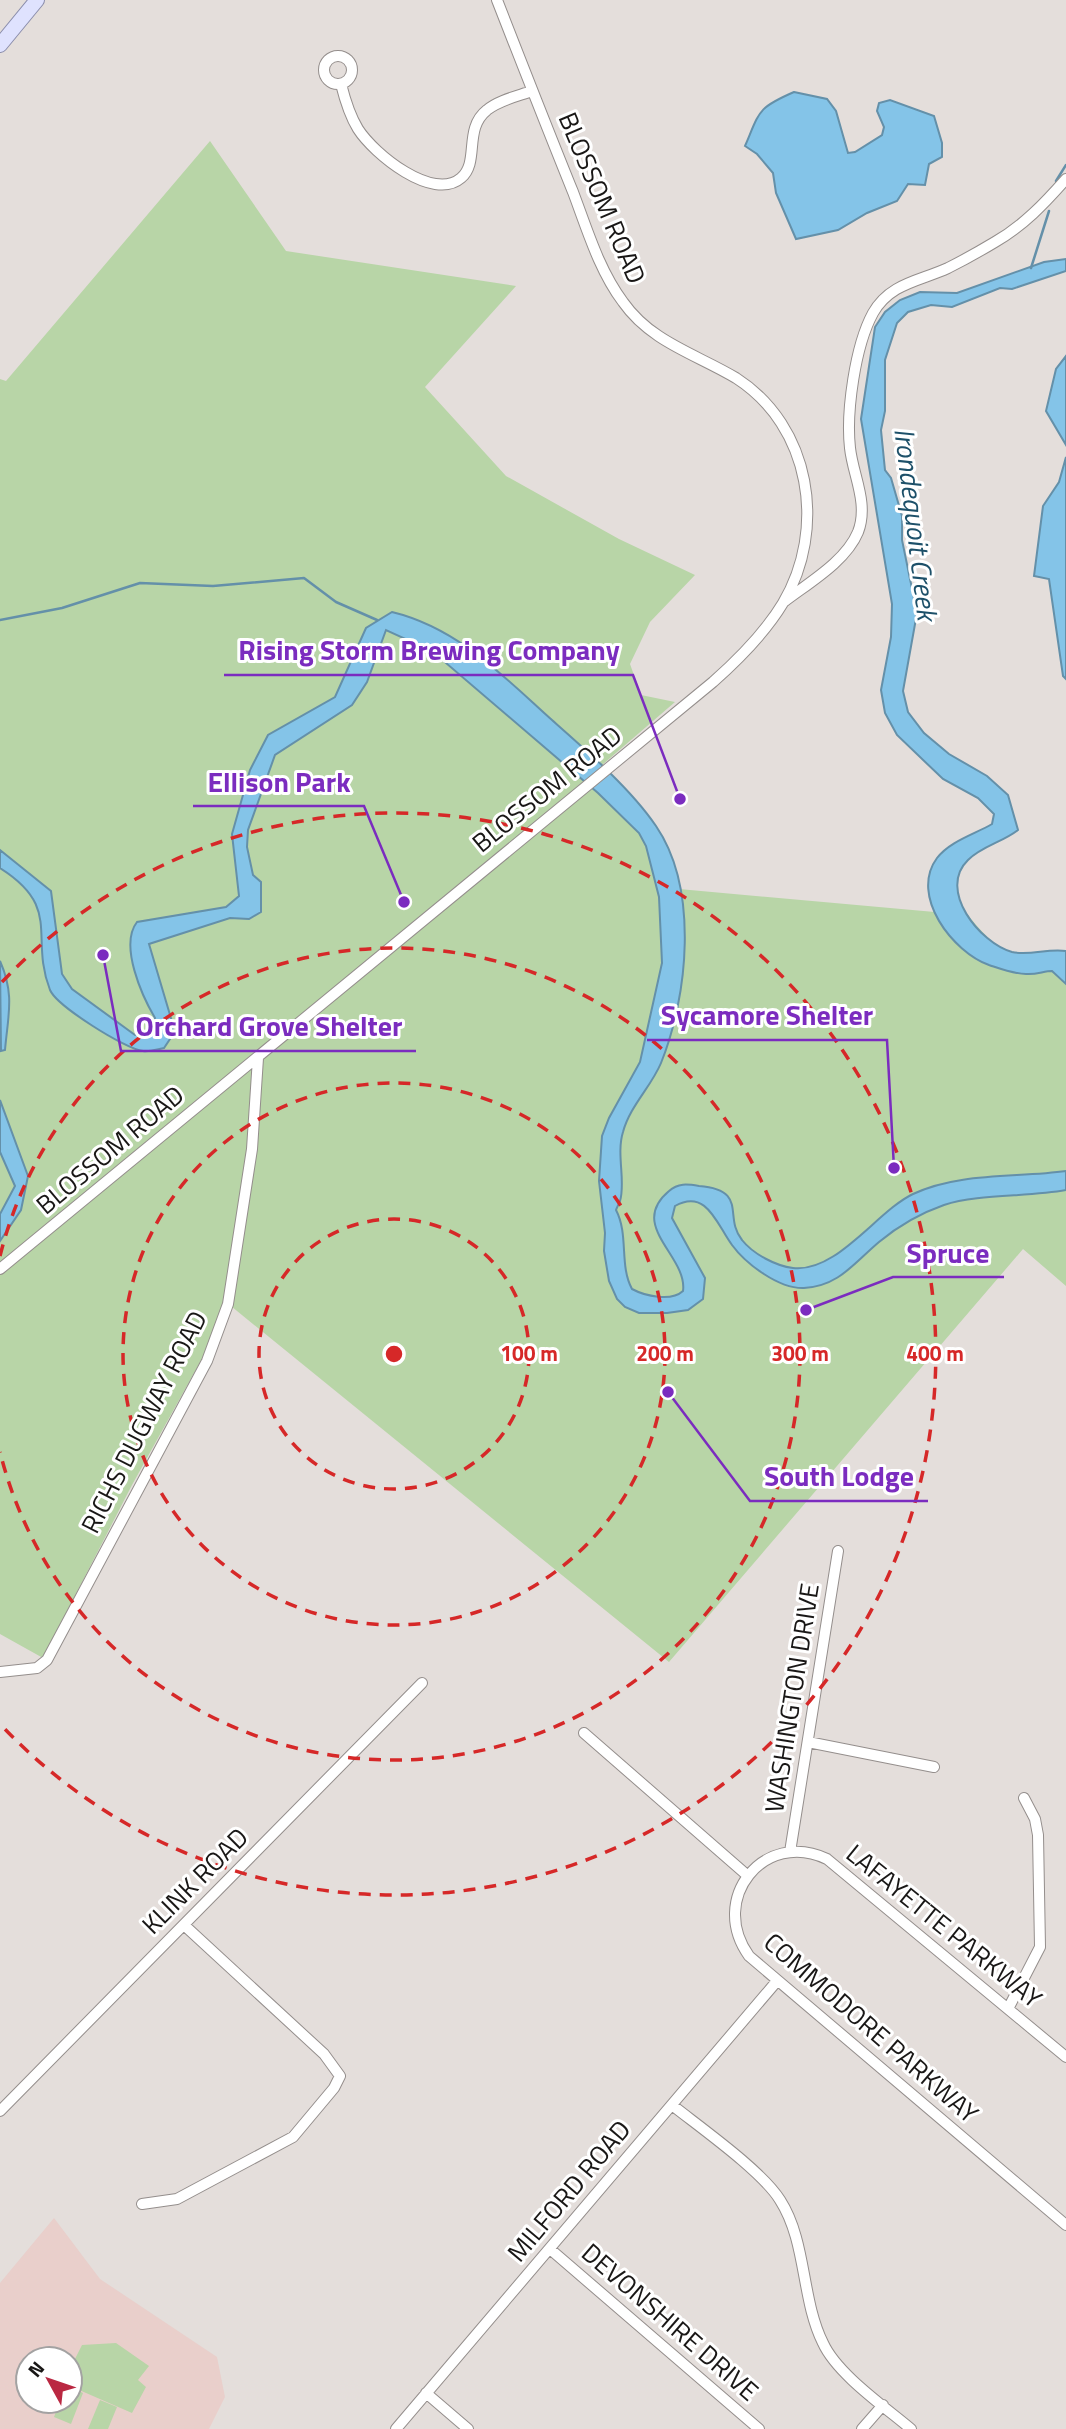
<svg xmlns="http://www.w3.org/2000/svg" width="1066" height="2429" viewBox="0 0 1066 2429" font-family="'Titillium Web',sans-serif">
<rect width="100%" height="100%" fill="#e4dedb"/>
<path fill="#e9cfcb" fill-rule="evenodd" d="M54 2218 100 2279 217 2357 225 2397 209 2429H0V2283ZM28 2359H70V2401H28Z"/>
<path fill="#b8d5a7" d="M210 141 286 251 516 286 425 387 506 476 619 539 695 575 650 622 630 664 641 695 675 702 602 765 657 827 666 844 679 889 968 915C983 934 1001 955 1027 953 1041 951 1052 949 1066 951V1286L1023 1249 669 1662 226 1302 204 1355 132 1485 43 1658 0 1634V379L6 381Z
M116 2343 149 2366 138 2380 146 2387 132 2413 70 2386 71 2367 82 2345Z
M70 2387 83 2393 71 2424 54 2417 60 2401H70Z
M100 2400 117 2407 108 2429H88Z"/>
<path fill="#84c4e8" stroke="#6490a9" stroke-width="2" d="M794 92 827 99 836 111 848 153 855 152 882 135 884 127 877 111 879 103 890 100 934 116 942 143V157L929 164 925 185 908 184 897 201 867 213 838 230 796 239 776 193 773 173 757 154 745 146C760 111 757 108 794 92Z
M1066 259V271L1012 289 1000 288 952 307 931 305 908 312 897 323 885 360V411L881 430 885 470 891 478 902 516V540L917 613 903 691 908 712 924 733 949 754 987 776 1008 795 1018 830C1003 842 982 846 968 860 937 890 980 943 1012 952 1030 956 1048 948 1066 951V984L1052 971C1044 971 1036 975 1026 974 1014 974 1001 969 989 965 953 952 909 896 937 858 950 841 975 834 992 824L994 814 978 798 943 779 897 735 885 713 881 690 891 637 892 604 861 419 875 327 885 312 900 300 920 292 957 293 1044 262Z
M1066 356V445L1046 411 1056 369Z
M1066 457V679L1063 676 1049 579 1034 576 1043 506 1059 482Z
M392 612C458 628 503 676 552 720 586 750 631 789 656 826 699 889 688 996 661 1063 651 1087 630 1106 623 1132 616 1154 626 1182 620 1201 619 1204 617 1207 616 1210 629 1235 619 1265 632 1289 645 1296 671 1302 683 1291 688 1256 627 1226 669 1191 678 1183 687 1184 699 1186 749 1190 723 1217 742 1240 753 1254 776 1266 793 1268 837 1273 877 1211 913 1194 959 1172 1017 1178 1066 1171V1190C1028 1197 978 1194 944 1205 921 1213 897 1227 879 1242 854 1263 839 1286 804 1288 779 1289 746 1264 732 1245 717 1225 707 1188 675 1206L672 1218 705 1278 703 1299 688 1310 667 1313H639L625 1307 617 1299 609 1281 604 1251 605 1233 599 1181 602 1136 609 1118 640 1062 662 963 659 897 646 846 639 833 598 793 432 651 386 630 367 682 352 705 275 755 248 830 247 847 253 875 261 882V912L249 919 230 918 149 944 173 1025 172 1036 164 1048C158 1049 150 1052 143 1051 125 1049 57 1006 50 990 29 936 63 908 0 868V850L51 891 62 974 72 989 135 1035 147 1033 155 1018C142 996 119 945 137 922L226 907 239 896 232 834 250 770 268 735 335 697 366 628Z
M0 961C15 995 8 1015 5 1050L1 1051Z
M0 1100 28 1176 21 1210 0 1241V1214L15 1186 0 1152Z"/>
<g fill="none" stroke-linecap="round" stroke-linejoin="round">
<path stroke="#6490a9" stroke-width="2.5" d="M1056 181 1066 165
M1031 268 1049 211
M0 620 62 608 140 583 213 586 304 578 336 602 377 620"/>
<defs>
<path id="minor" d="M324 70a14 14 0 1 1 28 0a14 14 0 1 1-28 0Z
M341 84C345 100 350 116 358 129 374 154 433 202 461 178 480 162 463 129 487 110 499 100 518 96 532 91
M785 601C810 582 846 561 858 532 869 503 853 476 850 448 846 412 855 346 873 313 890 283 920 281 948 268 964 260 980 251 995 242 1023 226 1045 203 1066 179
M0 1269 713 682C739 659 765 633 783 603 827 529 811 426 736 378 696 354 651 342 623 302 599 270 587 229 573 192 547 128 522 64 497 0
M0 1672 37 1668 47 1660 207 1361 228 1304 252 1149 258 1058
M584 1733 748 1876
M808 1742 934 1767
M790 1852 838 1551
M1009 2007 1040 1947 1038 1835 1035 1819 1024 1798
M1066 2057 827 1859C764 1829 708 1899 749 1956L1066 2225
M672 2105C701 2128 762 2171 780 2200 807 2242 801 2299 823 2343 837 2374 885 2407 911 2429
M0 2111 422 1683
M142 2204 177 2199 293 2137 334 2088 340 2076 324 2054 184 1925
M550 2249 759 2429
M426 2393 468 2429
M396 2429 777 1981
M862 2429 883 2405"/>
<path id="major" d="M0 45 37 0"/>
</defs>
<use href="#minor" stroke="#948e8c" stroke-width="12"/>
<use href="#major" stroke="#8b8eac" stroke-width="16"/>
<use href="#minor" stroke="#fff" stroke-width="10"/>
<use href="#major" stroke="#dfe2fe" stroke-width="14"/>
</g>
<g fill="none" stroke="#d62828" stroke-width="3.5" stroke-dasharray="12 9">
<circle cx="394" cy="1354" r="135"/>
<circle cx="394" cy="1354" r="271"/>
<path d="M0 1256A406 406 0 1 1 0 1452"/>
<path d="M2 982A541 541 0 1 1 2 1726"/>
</g>
<g text-anchor="middle" stroke-width="6" stroke-linejoin="round" paint-order="stroke">
<g font-size="26" fill="#191716" stroke="#fff">
<text transform="translate(602 198) rotate(67)" y="9">BLOSSOM ROAD</text>
<text transform="translate(547 789) rotate(-39)" y="9">BLOSSOM ROAD</text>
<text transform="translate(110 1150) rotate(-40)" y="9">BLOSSOM ROAD</text>
<text transform="translate(144 1422) rotate(-63)" y="9">RICHS DUGWAY ROAD</text>
<text transform="translate(792 1698) rotate(-81)" y="9">WASHINGTON DRIVE</text>
<text transform="translate(195 1881) rotate(-45)" y="9">KLINK ROAD</text>
<text transform="translate(944 1926) rotate(39)" y="9">LAFAYETTE PARKWAY</text>
<text transform="translate(871 2028) rotate(41)" y="9">COMMODORE PARKWAY</text>
<text transform="translate(569 2191) rotate(-50)" y="9">MILFORD ROAD</text>
<text transform="translate(670 2322) rotate(41)" y="9">DEVONSHIRE DRIVE</text>
</g>
<g font-size="28" font-style="italic" fill="#1d5069" stroke="#fff">
<text transform="translate(916 524) rotate(83)" y="10">Irondequoit Creek</text>
</g>
</g>
<circle cx="394" cy="1354" r="10" fill="#d62828" stroke="#fff" stroke-width="3.5"/>
<g font-size="21" text-anchor="middle" font-weight="bold" fill="#d62828" stroke="#fff" stroke-width="6" stroke-linejoin="round" paint-order="stroke">
<text x="529" y="1361">100 m</text>
<text x="665" y="1361">200 m</text>
<text x="800" y="1361">300 m</text>
<text x="935" y="1361">400 m</text>
</g>
<path fill="none" stroke="#7b2cbf" stroke-width="2.5" d="M680 799L633 675H224M404 902L364 806H193M894 1168L887 1040H647M103 955L121 1051H416M806 1310L893 1277H1004M668 1392L750 1501H928"/>
<g fill="#7b2cbf" stroke="#fff" stroke-width="2.5">
<circle cx="680" cy="799" r="7"/>
<circle cx="404" cy="902" r="7"/>
<circle cx="894" cy="1168" r="7"/>
<circle cx="103" cy="955" r="7"/>
<circle cx="806" cy="1310" r="7"/>
<circle cx="668" cy="1392" r="7"/>
</g>
<g font-size="28" text-anchor="middle" font-weight="bold" fill="#7b2cbf" stroke="#fff" stroke-width="6" stroke-linejoin="round" paint-order="stroke">
<text x="429" y="660">Rising Storm Brewing Company</text>
<text x="279" y="792">Ellison Park</text>
<text x="767" y="1025">Sycamore Shelter</text>
<text x="269" y="1036">Orchard Grove Shelter</text>
<text x="948" y="1263">Spruce</text>
<text x="839" y="1486">South Lodge</text>
</g>
<g transform="translate(49 2380) rotate(310)"><circle r="33" fill="#ffffff" stroke="#a3a2a2" stroke-width="2"/>
<path d="M0-5L12 26L0 18L-12 26Z" fill="#ba2842"/>
<text y="-10" font-size="19" font-weight="bold" text-anchor="middle" fill="#191716">N</text>
</g>
</svg>
